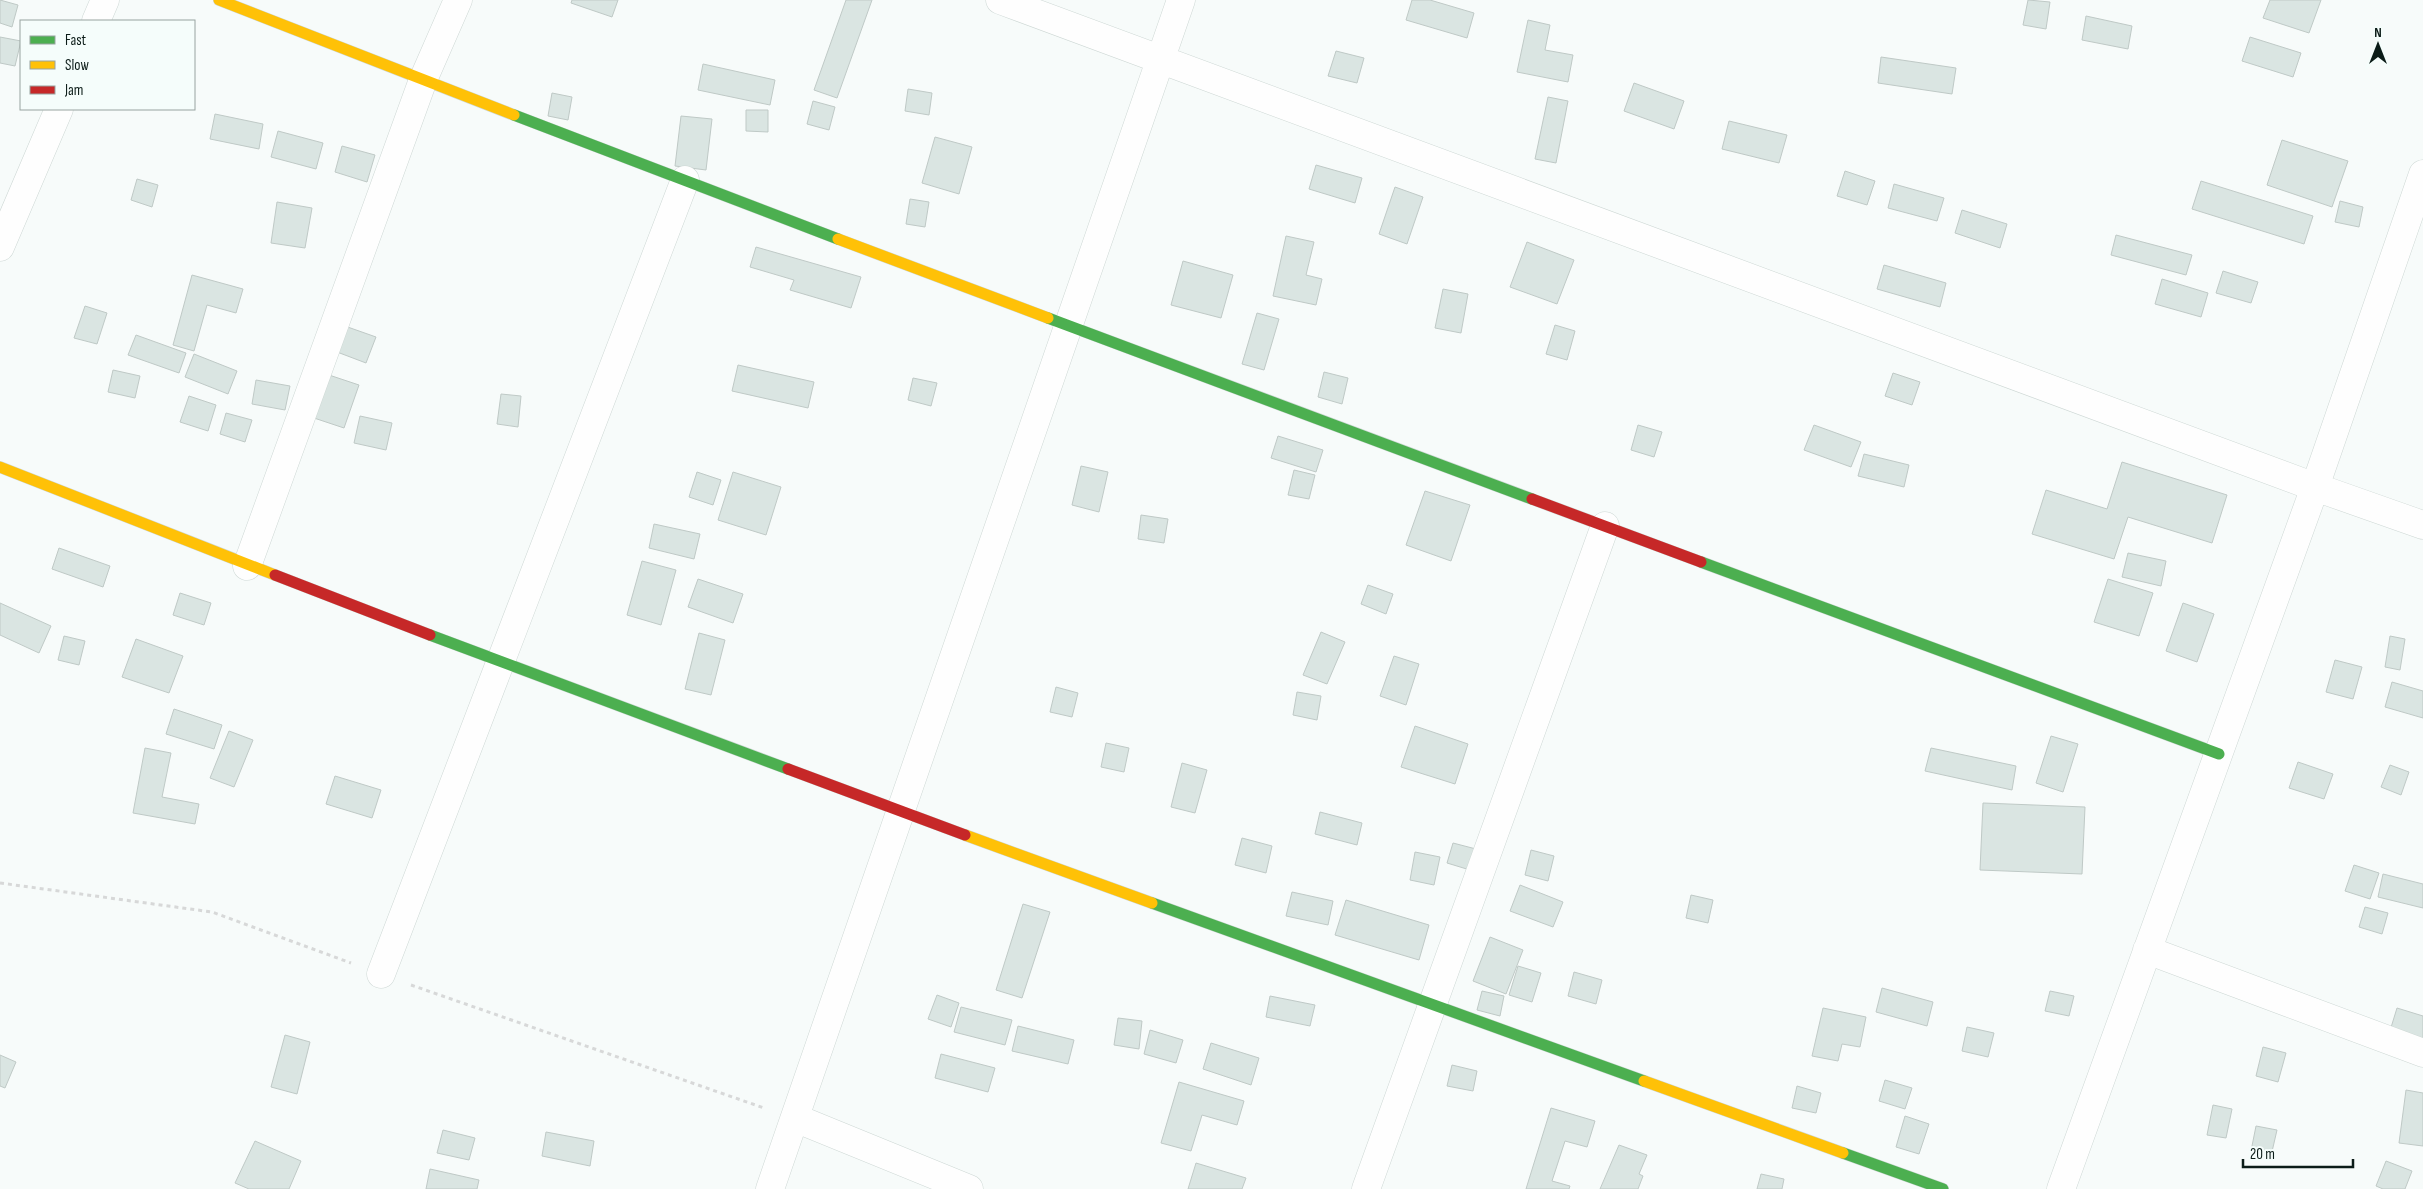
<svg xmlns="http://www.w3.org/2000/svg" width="2423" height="1189" viewBox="0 0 2423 1189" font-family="'Sofia Sans Condensed',sans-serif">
<rect width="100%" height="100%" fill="#f7fbfa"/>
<path fill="#dae5e2" stroke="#bfc9c6" d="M0 0 18 5 12 27 0 23Z
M572 0H618L612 17 571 3Z
M846 0H872L837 98 814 90Z
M1412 0H1430L1474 13 1467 38 1406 20Z
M2028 0 2050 2 2046 29 2023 25Z
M2270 0H2321L2309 33 2263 18Z
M2086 16 2132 26 2128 49 2082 40Z
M1528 20 1550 25 1545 50 1573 55 1568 82 1517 72Z
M0 37 21 41 15 66 0 63Z
M2250 37 2301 53 2293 77 2242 61Z
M1336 51 1364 58 1357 83 1328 76Z
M1881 57 1956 68 1952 94 1878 83Z
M703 64 775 80 770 105 698 90Z
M1634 83 1684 101 1674 129 1624 111Z
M908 89 932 93 929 115 905 111Z
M552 93 572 97 568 120 548 116Z
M1548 97 1568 101 1556 163 1535 159Z
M813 101 835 107 829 130 807 124Z
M746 110H768V132L746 131Z
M215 114 263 124 259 149 210 139Z
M681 116 712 119 706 170 675 166Z
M1729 121 1787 135 1779 163 1722 149Z
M278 131 323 143 316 169 271 157Z
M935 137 972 147 959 194 922 183Z
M2282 140 2348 161 2332 207 2267 185Z
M342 146 375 155 367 182 335 172Z
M1316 165 1362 178 1355 203 1309 189Z
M1845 171 1875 181 1867 205 1837 196Z
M137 179 158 185 152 207 131 200Z
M2201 181 2313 216 2304 244 2192 209Z
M1894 184 1944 198 1937 221 1888 208Z
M1395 187 1423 197 1407 244 1379 234Z
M910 199 929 202 925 227 906 224Z
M2340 201 2363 207 2359 227 2335 222Z
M277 202 312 208 305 248 271 243Z
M1962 210 2007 224 2000 248 1955 233Z
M2116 235 2192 255 2186 275 2111 255Z
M1286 236 1314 242 1306 275 1322 279 1316 305 1273 296Z
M1527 242 1574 260 1557 304 1510 287Z
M756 247 861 277 851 308 790 290 794 280 750 267Z
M1183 261 1233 275 1221 318 1171 305Z
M1884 265 1946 283 1940 307 1877 289Z
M2223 271 2258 282 2251 303 2216 293Z
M192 275 243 289 236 313 207 305 194 351 173 345Z
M2162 279 2208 293 2201 317 2155 304Z
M1443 289 1468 294 1461 333 1435 328Z
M85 306 107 313 97 344 74 338Z
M1257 313 1279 319 1264 370 1242 364Z
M325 319 376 337 366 363 316 344Z
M1555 325 1575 331 1567 360 1546 354Z
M136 335 186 353 179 373 128 355Z
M194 354 237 371 228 394 185 377Z
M738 365 814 382 808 408 732 391Z
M308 368 359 385 344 428 293 411Z
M113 370 140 376 135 398 108 392Z
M1324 372 1348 378 1342 404 1318 397Z
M1893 373 1920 382 1912 405 1885 396Z
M913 378 937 383 931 406 908 400Z
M256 380 290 386 285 410 252 404Z
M501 394 521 396 518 427 497 424Z
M189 396 216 405 208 431 180 422Z
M226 413 252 420 245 442 220 434Z
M360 416 392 423 386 450 354 443Z
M1638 425 1662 432 1654 457 1631 450Z
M1814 425 1861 442 1851 467 1804 450Z
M1278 436 1323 450 1316 472 1271 458Z
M1864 454 1909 465 1904 487 1858 476Z
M2122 462 2227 495 2212 543 2128 517 2114 559 2032 534 2046 490 2107 509Z
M1081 466 1108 472 1099 512 1072 505Z
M1294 470 1315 475 1309 499 1288 495Z
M697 472 721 480 713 505 689 497Z
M733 472 781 487 766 535 718 520Z
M1425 491 1470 505 1451 561 1406 545Z
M1141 515 1168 519 1164 543 1138 539Z
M654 524 700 534 694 559 649 548Z
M59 548 110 566 103 587 52 569Z
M2128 553 2166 561 2161 586 2122 577Z
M642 561 676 570 661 625 627 615Z
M698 579 743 594 733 623 688 607Z
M2108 579 2153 593 2139 636 2094 622Z
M1368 585 1393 594 1386 614 1361 604Z
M180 593 211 603 204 625 173 615Z
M0 603 51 626 39 653 0 635Z
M2183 603 2214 614 2197 662 2166 651Z
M1321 632 1345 642 1327 684 1303 675Z
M699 633 725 640 711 695 685 689Z
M64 636 85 641 79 665 58 660Z
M2390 636 2405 639 2400 670 2385 667Z
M136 639 183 656 169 693 122 677Z
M1394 656 1419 664 1406 705 1380 696Z
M2335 660 2362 667 2353 699 2326 692Z
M2392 682 2423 691V718L2385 707Z
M1056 687 1078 693 1072 717 1050 712Z
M1297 692 1321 696 1317 720 1293 715Z
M174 709 222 725 214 749 166 734Z
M1415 726 1468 744 1455 784 1401 767Z
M229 731 253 740 234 787 210 778Z
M2051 736 2078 744 2063 792 2036 783Z
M1106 743 1129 748 1124 772 1101 767Z
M145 748 171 753 162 797 199 804 195 824 133 813Z
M1931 748 2016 766 2012 790 1925 771Z
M2298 762 2333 774 2324 799 2289 788Z
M1182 763 1207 770 1195 813 1171 807Z
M2390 765 2409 772 2401 795 2381 787Z
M335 776 381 790 372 818 326 804Z
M1983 803 2085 807 2082 874 1980 870Z
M1320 812 1362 823 1357 845 1315 834Z
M1242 838 1272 846 1266 873 1235 865Z
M1453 843 1476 849 1470 870 1447 863Z
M1531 850 1554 856 1548 881 1525 875Z
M1415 852 1440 857 1434 885 1410 880Z
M2354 865 2379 873 2370 899 2345 891Z
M2383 874 2423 884V908L2378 897Z
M1520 885 1563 902 1553 927 1510 911Z
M1292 892 1333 901 1328 925 1286 916Z
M1691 895 1713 900 1708 923 1686 918Z
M1346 900 1429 925 1419 960 1335 935Z
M1023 904 1050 912 1022 998 996 990Z
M2365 907 2388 913 2382 934 2359 927Z
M1490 937 1523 950 1506 994 1473 981Z
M1518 966 1541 973 1532 1002 1509 995Z
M1574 972 1602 980 1596 1004 1568 996Z
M1882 988 1933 1002 1927 1026 1876 1012Z
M1482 991 1504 996 1500 1016 1477 1010Z
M2050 991 2074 996 2069 1016 2045 1011Z
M937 995 959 1003 951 1027 928 1019Z
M1270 996 1315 1005 1310 1026 1266 1017Z
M961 1007 1012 1020 1005 1045 954 1032Z
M1823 1008 1866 1017 1860 1047 1842 1044 1838 1061 1812 1056Z
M2397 1008 2423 1016V1045L2389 1034Z
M1118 1018 1142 1021 1139 1049 1114 1045Z
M1018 1026 1074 1040 1068 1064 1012 1051Z
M1967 1027 1994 1033 1988 1057 1962 1051Z
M1150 1030 1183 1040 1176 1063 1144 1054Z
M285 1035 310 1042 297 1094 271 1087Z
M1211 1043 1259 1058 1251 1085 1203 1069Z
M2263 1047 2286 1053 2278 1082 2256 1076Z
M941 1054 995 1068 988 1092 935 1078Z
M0 1055 16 1062 5 1088 0 1086Z
M1452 1065 1477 1071 1473 1091 1447 1086Z
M1885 1080 1912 1088 1905 1109 1879 1101Z
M1179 1082 1244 1101 1237 1125 1202 1115 1191 1151 1161 1143Z
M1797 1086 1821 1093 1816 1113 1792 1108Z
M2406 1090 2423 1093V1146L2399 1143Z
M2213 1105 2232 1109 2226 1138 2207 1135Z
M1551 1108 1595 1121 1587 1147 1565 1141 1552 1181 1570 1186 1569 1189H1526Z
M1905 1116 1929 1124 1919 1154 1896 1147Z
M2256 1126 2277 1130 2271 1156 2251 1151Z
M443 1130 475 1138 469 1160 437 1153Z
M546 1132 594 1141 590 1166 542 1156Z
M255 1141 301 1161 289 1189H249L235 1183Z
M1619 1145 1647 1155 1639 1174 1643 1176 1638 1189H1600Z
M2386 1161 2412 1171 2405 1189H2383L2376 1186Z
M1196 1163 1246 1178 1242 1189H1188Z
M430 1169 479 1180 477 1189H426Z
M1761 1174 1784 1179 1782 1189H1757Z"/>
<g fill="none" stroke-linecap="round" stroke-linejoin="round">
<defs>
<path id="street" d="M1000 0 2315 487 2423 525
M96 21 105 0
M0 247 59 109
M247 566 423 80 458 0
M2147 950 2423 1053
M381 974 685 180
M795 1118 969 1189
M770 1189 1181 0
M1366 1189 1605 526
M2061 1189 2315 487 2423 174"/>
<path id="fast" d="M514 115 838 239
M1048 318 1532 499
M1701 562 2219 754
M430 635 788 769
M1152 903 1644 1081
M1843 1153 1943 1189"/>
<path id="slow" d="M219 0 514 115
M838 239 1048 318
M0 467 275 575
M965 835 1152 903
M1644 1081 1843 1153"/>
<path id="jam" d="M1532 499 1701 562
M275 575 430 635
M788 769 965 835"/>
</defs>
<use href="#street" stroke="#ced8d5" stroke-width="29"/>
<use href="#fast" stroke="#ced8d5" stroke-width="12"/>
<use href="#slow" stroke="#ced8d5" stroke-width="12"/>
<use href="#jam" stroke="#ced8d5" stroke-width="12"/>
<path stroke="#d7d8d8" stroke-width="3" stroke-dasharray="4 4" stroke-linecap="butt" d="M0 883 212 912 351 963
M411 985 764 1108"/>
<use href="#street" stroke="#fefefe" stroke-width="28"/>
<use href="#fast" stroke="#4caf50" stroke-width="11"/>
<use href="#slow" stroke="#ffc107" stroke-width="11"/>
<use href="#jam" stroke="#c62828" stroke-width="11"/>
</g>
<rect x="20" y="20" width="175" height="90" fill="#f5fdfb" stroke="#98a3a0"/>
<rect x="30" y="36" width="25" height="8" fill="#4caf50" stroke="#98a3a0"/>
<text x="65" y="45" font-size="15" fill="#0c1c18">Fast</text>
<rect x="30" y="61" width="25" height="8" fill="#ffc107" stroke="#98a3a0"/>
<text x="65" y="70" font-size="15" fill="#0c1c18">Slow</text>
<rect x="30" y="86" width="25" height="8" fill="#c62828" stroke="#98a3a0"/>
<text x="65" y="95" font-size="15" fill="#0c1c18">Jam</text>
<g transform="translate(2378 45)" stroke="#f5fdfb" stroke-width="4" paint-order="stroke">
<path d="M0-4L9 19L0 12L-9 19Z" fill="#0c1c18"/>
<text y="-8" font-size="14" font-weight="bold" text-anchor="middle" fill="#0c1c18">N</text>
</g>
<path d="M2243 1159v8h110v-8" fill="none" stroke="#0c1c18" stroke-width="2.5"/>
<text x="2250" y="1159" font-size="15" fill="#0c1c18" stroke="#f5fdfb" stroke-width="4" paint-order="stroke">20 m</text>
</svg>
